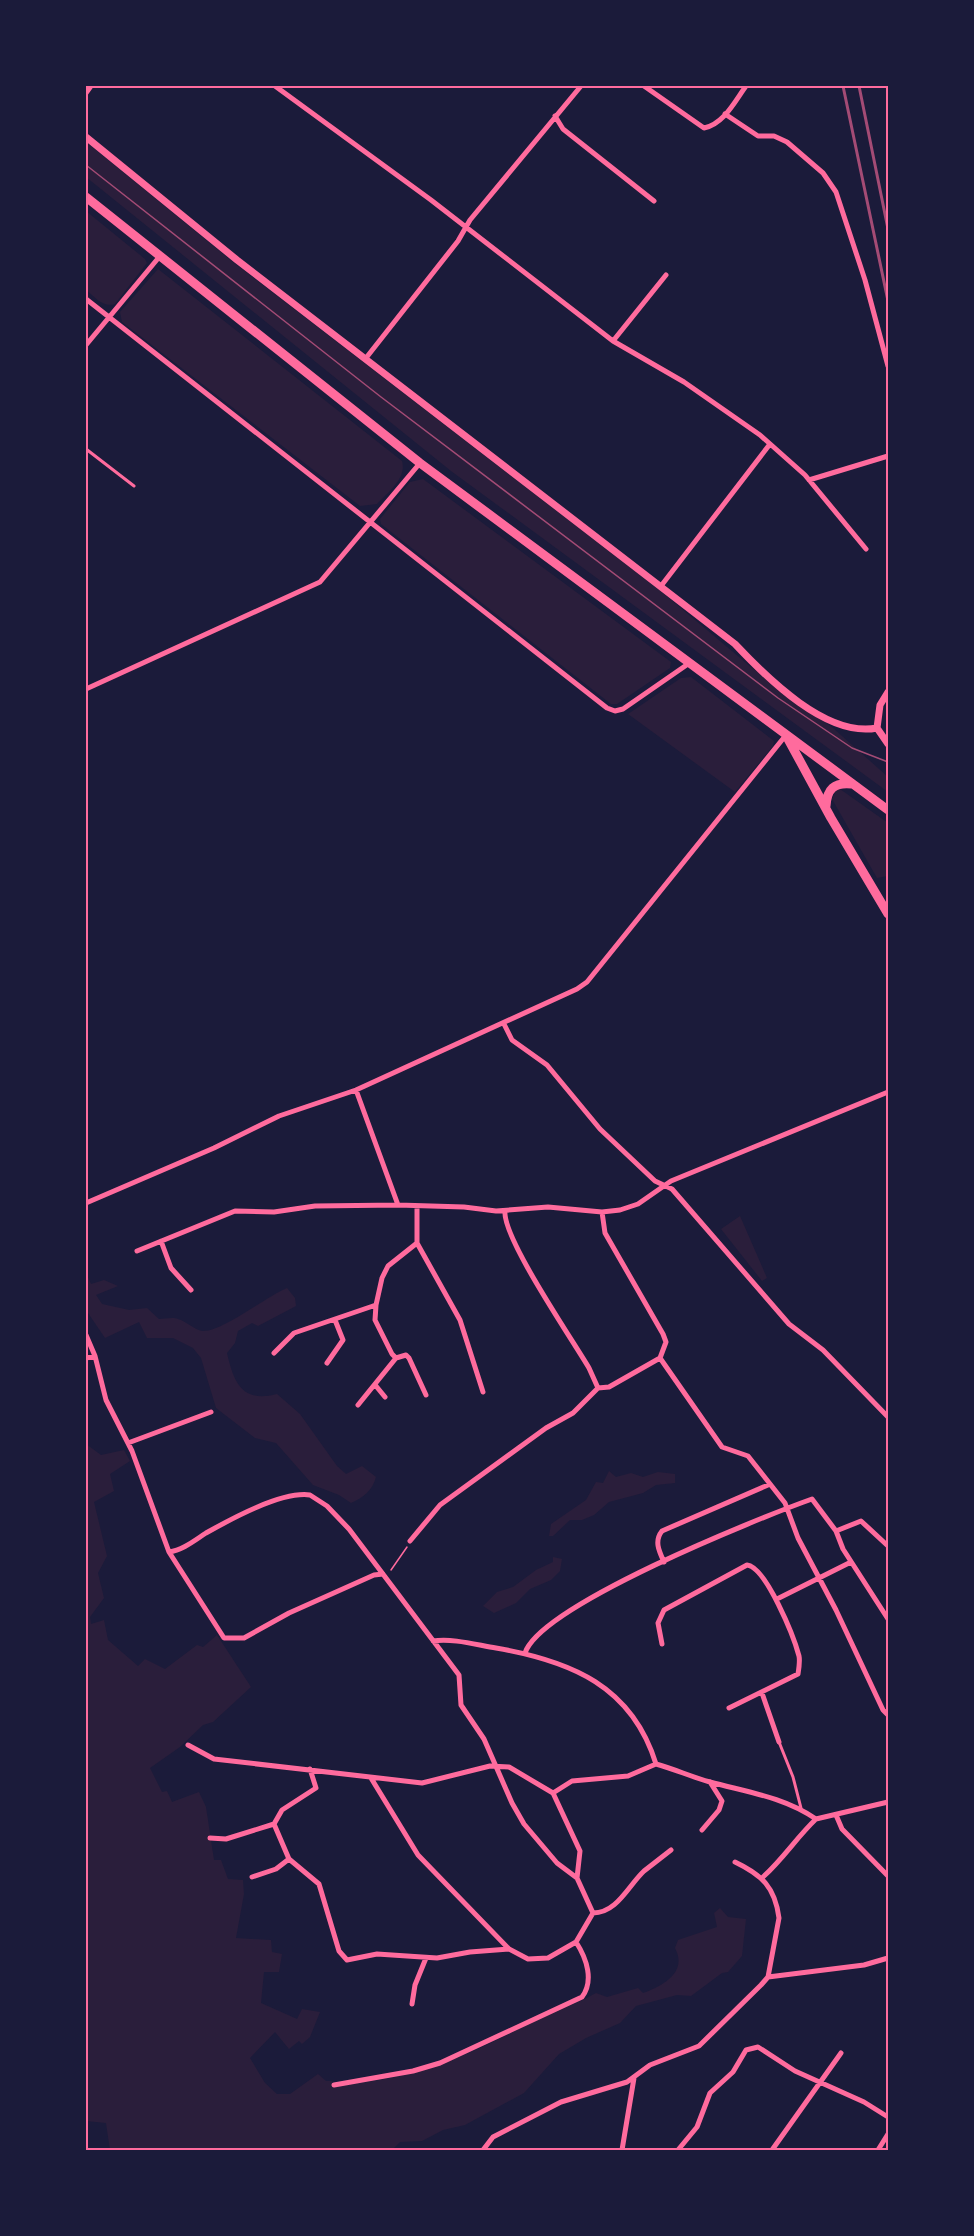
<svg xmlns="http://www.w3.org/2000/svg" width="974" height="2236" viewBox="0 0 974 2236" font-family="'Roboto Condensed',sans-serif">
<rect width="100%" height="100%" fill="#1b1b3a"/>
<path fill="#2a1e3b" d="M86 142 233 262 663 593 752 668 833 728 888 777V792L451 471 86 177Z
M86 211 145 259 147 263 115 304C103 308 95 297 86 290Z
M158 269 402 461C407 478 388 492 377 504L360 506 122 322 120 312Z
M423 479 671 662 670 668 617 704H611L381 524 380 519 410 482Z
M691 677 774 741 773 746 735 792 628 714 681 678Z
M840 789 888 823V876L877 878 832 799 836 790Z
M740 1216 767 1278 762 1281 721 1229Z
M86 1273 91 1284 104 1280 118 1286 96 1295 102 1304 129 1310 147 1308 159 1319C165 1319 173 1317 178 1319 186 1321 193 1329 202 1331 221 1333 267 1296 287 1288L295 1298 296 1306 258 1326 252 1323 238 1331 235 1343 227 1353C234 1384 243 1403 277 1394L300 1414 337 1466 346 1474 362 1466 376 1477C372 1491 364 1497 351 1503L339 1495 313 1485 276 1443 255 1438 216 1408 201 1358 193 1348 173 1338H147L139 1322 105 1338 86 1310Z
M86 1444 101 1455 124 1450 130 1461 110 1474 114 1491 94 1502 107 1556 98 1573 104 1598 90 1617 91 1624 104 1620 108 1640 138 1666 145 1659 165 1669 197 1645 203 1647 217 1635 251 1687 213 1722 203 1725 180 1747 150 1768 162 1792 167 1791 172 1802 199 1792 206 1807 214 1860H221L228 1879 243 1880 244 1894 236 1938 271 1940 272 1952 282 1954 279 1972H264L261 2003 297 2019 302 2009 320 2012 310 2037 302 2044 299 2041 289 2049 275 2032 250 2058 265 2083 277 2094H290L318 2074 326 2081H332L334 2085H342C414 2078 457 2061 521 2028 545 2015 571 2007 596 1993L607 1997 638 1988 643 1993C663 1986 688 1972 675 1948L678 1940 717 1927 714 1913 720 1908 728 1917 746 1919 742 1956 728 1972 722 1973 691 1996 677 1995 636 2006 620 2023 586 2038 559 2054 524 2093 465 2125 443 2130 422 2141 400 2142 392 2150H110L106 2123 86 2121Z
M609 1471 616 1477 631 1473 643 1477 658 1472 675 1474V1483L656 1485 643 1493 609 1502 594 1515 582 1520H570L553 1536H549L551 1524 586 1500 596 1482 603 1483Z
M553 1557 562 1559 560 1571 551 1580 530 1589 516 1603 494 1613 483 1606 497 1592 513 1587 536 1570 553 1562Z"/>
<g fill="none" stroke-linecap="round" stroke-linejoin="round">
<path stroke="#ff6b9d" stroke-width="1.5" d="M391 1570 407 1547"/>
<path stroke="#ff6b9d" stroke-width="3" d="M86 449 134 486
M779 1742 793 1777 801 1808"/>
<path stroke="#ff6b9d" stroke-width="5" d="M275 86 431 200 613 341 684 382 760 435 805 475 866 549
M644 86 704 128C724 124 735 101 746 86
M86 93 91 86
M725 114 758 136H774L787 142 823 173 836 192 865 280 888 366
M555 116 563 129 654 201
M86 299 607 708 615 711 623 709 688 664
M613 341 666 275
M86 345 160 256
M366 358 458 241 470 220 581 86
M809 480 888 456
M661 586 770 444
M86 689 320 582 420 463
M504 1024 512 1040 547 1065 600 1129 655 1181 672 1189 789 1324 823 1350 888 1417
M356 1090 398 1205
M86 1203 214 1148 279 1116 356 1090 577 989 587 982 786 735
M417 1206V1243L460 1320 483 1392
M505 1211C502 1237 572 1339 589 1368L598 1388
M602 1212 605 1233 663 1334 666 1342 660 1358
M161 1241 171 1268 191 1290
M137 1251 235 1211 274 1212 315 1206 398 1205 464 1207 496 1211 548 1207 602 1212 620 1210 638 1204 671 1181 888 1092
M376 1305 375 1320 392 1354 396 1358 406 1355 409 1358 426 1395
M86 1335 95 1356 106 1400 132 1451 169 1552 224 1638H244L289 1613 374 1575 383 1574
M274 1353 294 1333 376 1305 382 1278 388 1266 417 1243
M86 1358 95 1356
M660 1358 722 1447 748 1456 785 1503 798 1538 836 1610 883 1710 888 1715
M327 1363 343 1340 335 1320
M376 1386 385 1397
M358 1405 396 1358
M128 1443 211 1412
M836 1531 861 1521 888 1546
M410 1541 440 1505 546 1428 573 1413 598 1388 609 1387 660 1358
M169 1552C183 1550 195 1540 206 1533 231 1519 282 1491 310 1495L327 1506 349 1529 459 1675 461 1705 484 1739 512 1803 524 1824 557 1863 577 1878 593 1913
M664 1562C659 1551 654 1541 662 1531L768 1485
M777 1599 851 1562
M433 1641C453 1638 477 1645 496 1648 571 1661 632 1686 656 1764 674 1769 692 1777 710 1782 747 1792 784 1797 816 1819
M662 1644 658 1623 664 1610 747 1565C766 1567 794 1637 799 1656 800 1661 799 1668 798 1674L729 1708
M525 1653C541 1605 759 1518 812 1499L836 1531 843 1549 888 1619
M762 1693 779 1742
M188 1745 214 1759 422 1783 490 1766 509 1767 553 1793 580 1851 577 1878
M371 1778 418 1855 509 1949
M553 1793 572 1781 628 1776 656 1764
M836 1815 842 1829 888 1876
M816 1819 888 1802
M274 1824 289 1859 319 1884 339 1951 347 1960 377 1954 437 1958 470 1952 509 1949 528 1959 548 1958 576 1942 593 1913C617 1913 628 1886 644 1871 653 1864 662 1857 671 1850
M702 1830 719 1810 722 1801 710 1782
M210 1838 226 1839 274 1824 282 1810 316 1788 310 1769
M252 1877 276 1869 289 1859
M763 1877C783 1859 797 1837 816 1819
M768 1977 864 1965 888 1958
M412 2004 415 1985 426 1958
M334 2085 413 2071 440 2063 582 1997C594 1981 587 1959 576 1942
M483 2150 493 2137 561 2102 627 2082 650 2065 699 2046 761 1985 768 1977 779 1918C775 1887 762 1875 735 1862
M622 2150 634 2078
M678 2150 697 2127 710 2093 733 2072 746 2050 758 2047 795 2071 864 2102 888 2117
M772 2150 841 2053
M878 2150 888 2134"/>
<path stroke="#ff6b9d" stroke-width="7" d="M86 137 237 260 735 644C767 678 827 738 877 728
M888 692 880 705 877 728 888 744"/>
<path stroke="#ff6b9d" stroke-width="9" d="M86 197 420 463 888 810
M788 739 831 818 888 914
M826 806C827 789 834 782 852 784"/>
<path stroke="#a44b75" stroke-width="1.5" d="M86 165 381 397 778 698 852 748 888 762"/>
<path stroke="#a44b75" stroke-width="3" d="M843 86 888 301
M859 86 888 229"/>
</g>
<rect width="974" height="2236" fill="none" stroke="#1b1b3a" stroke-width="174"/>
<rect x="87" y="87" width="800" height="2062" fill="none" stroke="#ff6b9d" stroke-width="2"/>
</svg>
